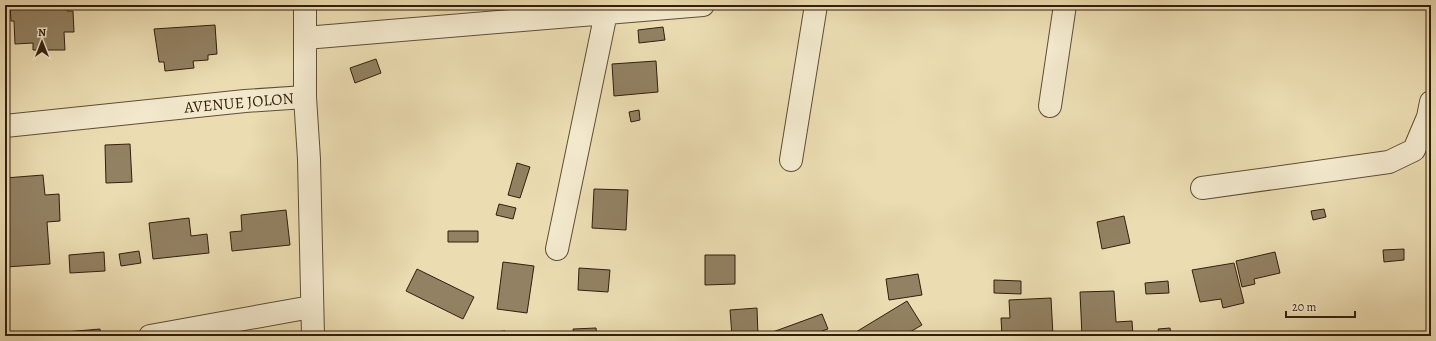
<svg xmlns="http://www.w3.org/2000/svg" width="1436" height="341" viewBox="0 0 1436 341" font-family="Alegreya,serif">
<rect width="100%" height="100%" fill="#ebdcb1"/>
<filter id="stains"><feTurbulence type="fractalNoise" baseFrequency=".005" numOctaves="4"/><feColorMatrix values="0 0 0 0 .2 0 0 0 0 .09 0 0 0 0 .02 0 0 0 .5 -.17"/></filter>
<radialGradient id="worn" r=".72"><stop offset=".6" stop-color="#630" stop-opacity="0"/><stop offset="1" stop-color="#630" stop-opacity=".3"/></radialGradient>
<path fill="#928162" stroke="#321f0d" d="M10 5H67V11H73L74 32H64L65 50H33V43L15 44 14 21H11Z
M215 25 217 54 208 55V60L193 61 194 68 165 71 164 62H159L154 29Z
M663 27 665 40 639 43 638 30Z
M376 59 381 73 355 83 350 68Z
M656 61 658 92 614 96 612 64Z
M639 110 640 120 631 122 629 112Z
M130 144 132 182 106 183 105 145Z
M517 163 530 167 520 198 508 195Z
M43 175 45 195 59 194 60 221 47 222 50 264 6 267 5 178Z
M594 189 628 190 626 230 592 228Z
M499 204 516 208 513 219 496 215Z
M1324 209 1326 217 1313 220 1311 211Z
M286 210 290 245 232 251 230 232 242 231 241 215Z
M1124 216 1130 243 1102 249 1097 222Z
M189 218 191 236 207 234 209 253 153 259 149 223Z
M448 231H478V242H448Z
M1404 249V260L1384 262 1383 250Z
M139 251 141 263 121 266 119 254Z
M104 252 105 271 70 273 69 255Z
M1275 252 1280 273 1254 279 1255 284 1242 287 1236 261Z
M705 255H735V284L705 285Z
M503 262 534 266 527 313 497 309Z
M1234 263 1244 303 1223 308 1221 299 1200 302 1192 270Z
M579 268 610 270 608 292 578 290Z
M417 269 474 297 463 319 406 291Z
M918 274 922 295 889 300 886 279Z
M994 280 1021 281V294L994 293Z
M1168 281 1169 293 1146 294 1145 283Z
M1114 291 1116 322 1132 321 1133 336H1082L1080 292Z
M1051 298 1053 336H1002L1001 318H1010L1009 300Z
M907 301 922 325 910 332 912 336H858L856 332Z
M757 308 758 336H732L730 310Z
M822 314 828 329 822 331 824 335 772 336 770 333Z
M596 328 597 336H574L573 329Z
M1170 328 1171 336H1160L1158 329Z
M100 329 101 336H65V332Z
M505 331V336H484L483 333Z
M453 333V336H433V334Z"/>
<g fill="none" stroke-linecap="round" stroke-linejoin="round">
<defs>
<path id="minor" d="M305 5V97
M305 38 703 5
M1050 106 1065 5
M5 126 245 101 305 97 309 159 313 336
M791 160 816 5
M1202 188 1389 162 1414 150 1428 117 1431 102
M557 249 606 13
M150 336 311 307"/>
</defs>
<use href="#minor" stroke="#604e36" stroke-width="24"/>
<use href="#minor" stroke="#f2e8cc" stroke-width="22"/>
</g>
<g text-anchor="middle" stroke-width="3" stroke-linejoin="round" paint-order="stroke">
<g font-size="16" fill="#321f0d" stroke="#f2e8cc">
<text transform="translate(239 102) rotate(-5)" y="6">AVENUE JOLON</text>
</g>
</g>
<rect width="1436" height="341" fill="none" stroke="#ebdcb1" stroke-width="20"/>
<rect x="6" y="6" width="1424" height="329" fill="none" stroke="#321f0d" stroke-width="2"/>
<rect x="10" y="10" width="1416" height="321" fill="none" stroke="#321f0d"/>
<g transform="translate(42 42)" stroke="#f2e8cc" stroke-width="3" paint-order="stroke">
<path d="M0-3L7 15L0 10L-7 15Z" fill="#321f0d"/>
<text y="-6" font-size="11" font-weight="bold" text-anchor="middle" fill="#321f0d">N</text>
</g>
<path d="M1286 311v6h69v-6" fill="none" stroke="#321f0d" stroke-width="2"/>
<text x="1292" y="311" font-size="12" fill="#321f0d" stroke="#f2e8cc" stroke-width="3" paint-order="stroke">20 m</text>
<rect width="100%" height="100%" filter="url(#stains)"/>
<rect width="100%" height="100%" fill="url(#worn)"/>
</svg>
